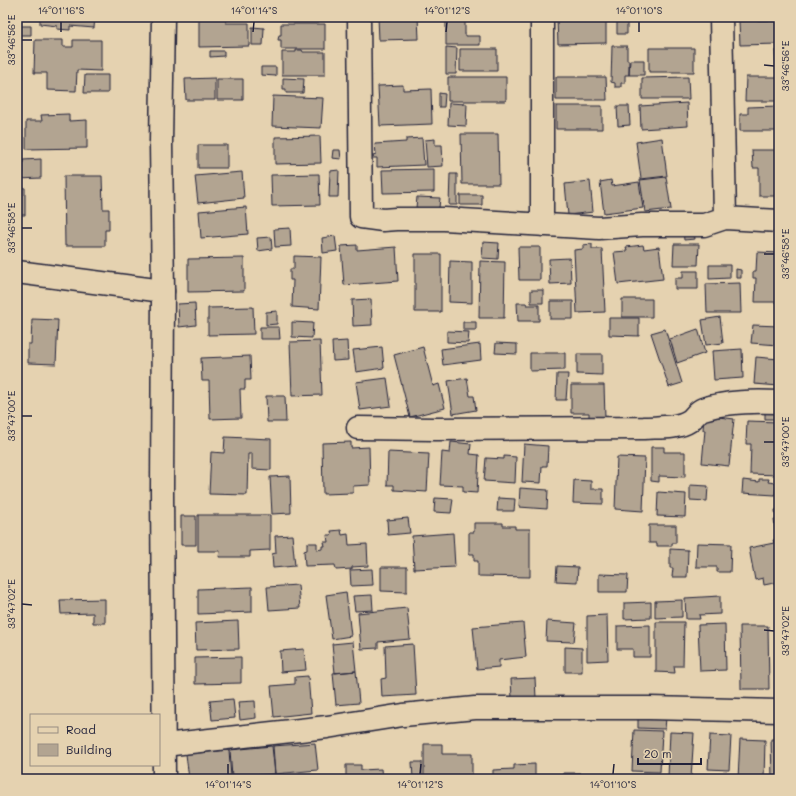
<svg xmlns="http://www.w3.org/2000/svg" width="796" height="796" viewBox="0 0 796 796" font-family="Mali,sans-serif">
<rect width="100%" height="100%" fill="#e5d2b0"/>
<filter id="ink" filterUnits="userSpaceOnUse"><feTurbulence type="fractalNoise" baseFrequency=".025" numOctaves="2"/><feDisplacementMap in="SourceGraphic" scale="8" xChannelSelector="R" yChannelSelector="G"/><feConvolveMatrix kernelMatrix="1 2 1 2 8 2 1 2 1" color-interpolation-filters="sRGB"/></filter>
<g filter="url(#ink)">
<path fill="#b2a491" stroke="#22223b" d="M40 17H95L94 28 70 26V30L57 29V26L40 24Z
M378 17H418L419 39 379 40Z
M446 17H465V36H480V45H446Z
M470 17H512V18Z
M614 17H626V18H614Z
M199 18H226V23H249V46L199 47Z
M606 19V43L558 44 557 20Z
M779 20V44L740 45 739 21Z
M617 21H627V34H617Z
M281 24H325V49H281V40H278L279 35H281Z
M17 26H31V35H17Z
M252 27 264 28 263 45H252Z
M35 40H63V47H73V40H101V71L77 70 76 91 47 90V73H34Z
M612 46H627V60H629V75H625V83H621V87H615V83L611 82Z
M446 47 457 48 456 74H446Z
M649 48H694V72H649Z
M460 49H497V71H460Z
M296 50H302L303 52H325V75H282V52H296Z
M210 51H224V56L210 57Z
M775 51H779V73H776Z
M17 53 22 79 18 80 21 96H17Z
M630 60H644V75H629Z
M261 67H276V76L261 75Z
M85 75H108V93H84Z
M448 77H506V101H448Z
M556 77H606L607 100H556Z
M688 77 689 99H642V78Z
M746 77H779V101H745Z
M215 78V100H186L185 79Z
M283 78 304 79 303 93H286V89H283Z
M217 79H243V100H217Z
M403 85V90L431 89 432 124 380 126 378 86Z
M439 93 445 94 444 107H439Z
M273 96 323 98 321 128 272 126Z
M449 103 467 104 466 126 448 125Z
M687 103 688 126 641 129 640 106Z
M556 106H602V129H556Z
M617 106H629L630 125 618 126Z
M779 106V131H740V114H748V107Z
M69 114V121L87 120V148L26 149V121H42L41 115Z
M461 134H498L499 184H462Z
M320 136 321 163 275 164V137Z
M422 138 424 165 377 167V158H373V155L376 154 375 144 406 142V139Z
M662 138 667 176 641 179 636 142Z
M435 139V145H442L443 166 427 167 425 140Z
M776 139H779V196H759V168H753L752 150H776Z
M198 145H227V168H198Z
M333 150H340L341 159 332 158Z
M41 159V178L18 179V174L23 173V160Z
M434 169V192L383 193 382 170Z
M339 170 338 197H329L330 171Z
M242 172 244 198 198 203 195 176Z
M319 174 320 205 272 206 271 175Z
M450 174H457V205H449Z
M64 176H102L103 209H109V230H105V246H65Z
M666 177 671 209 645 212 640 180Z
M611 180 612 186 639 182 643 208 604 213 600 182Z
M590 181 593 212 568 215 565 184Z
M17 187 25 188V215H18L17 219Z
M460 195H482V205H460Z
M417 197 440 198 439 208H416Z
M246 207 248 234 201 238 199 211Z
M290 228 291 246 275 247 274 229Z
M683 231H694L695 239 684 240Z
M335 236 337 251 323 253 322 238Z
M271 237 272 249 258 251 257 238Z
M483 242 499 243 498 259 482 258Z
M592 244V249H602L605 312 577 313 574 250 583 249V245Z
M674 244H699L698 265H673Z
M357 245V250L396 247 398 281 344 285 341 246Z
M643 245 644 249 659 247 663 279 618 284 614 252 627 251 626 247Z
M518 247H540V280H519Z
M757 252 779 253V302H755L756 278H753V271H756Z
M415 254H441V312H415Z
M294 256 321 257 319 309 292 307 293 280H290V269H294Z
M244 258V291L188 292V259Z
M570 258 571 283 550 284 549 259Z
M450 261 472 262V303L449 302Z
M480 261 505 262 504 318H479Z
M709 265H730V278L709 279Z
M736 269 741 270V278H736Z
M683 271H698V289H675V278H683Z
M740 283 741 313H707L706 284Z
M531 290H543V303H531Z
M371 299 372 325 353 326 352 300Z
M622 299H652V317H622Z
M550 301H573V319H550Z
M195 303 196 325 179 327 178 304Z
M517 303H526L527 305H539V321H518Z
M253 307 254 334 208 335V308Z
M277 311V324L266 325V312Z
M720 317 723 343 706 345 702 320Z
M609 318H639V336L609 335Z
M32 319 58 320 56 364 28 363V344H31Z
M292 322 313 323 312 338 292 337Z
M463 322H476V330H463Z
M753 325 779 326V345L751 343Z
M260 327H279L280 339H260Z
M665 329 682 383 669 387 651 333Z
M698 329 705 353 677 363 670 339Z
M447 331 469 332 468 343 447 342Z
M320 341 322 395 292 396 290 342Z
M347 341 348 360 333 361 332 342Z
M496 343 517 344V354L495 353Z
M480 344 481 360 443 365 441 349Z
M382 347 384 368 356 372 353 350Z
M423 347 433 386 439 384 445 408 410 417 394 355Z
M742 349 743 378 714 380 712 351Z
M530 353H565V370L530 371Z
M577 354H602V375L577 374Z
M250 356 251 380H245V389H240L241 418 210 419 209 381H202L201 358Z
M756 357 779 359V386L754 384Z
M557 374H568L566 400H556Z
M387 378 391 406 360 410 356 382Z
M467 378 470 396H474L476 410 453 414 448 381Z
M571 385H604L605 418H589V413H571Z
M266 396H285L286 422H267Z
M765 408H779V419H765Z
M704 415 734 419 729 466 702 463 705 430H703Z
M747 421 779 422 778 475 750 474 751 444H746Z
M225 437 271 439V470L252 469V454H248L247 495 209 494 211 452 224 453Z
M351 442V448L369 447 370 485 353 486V493L323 494 322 443Z
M451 442 471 444 470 454 479 455 477 493 463 492V486L440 485 442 452 450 453Z
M524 444 548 446 547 466H542L541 483 522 482Z
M651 447H664V452H685V477L659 476V482L651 481Z
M388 452 429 454 427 492 394 490V485H387Z
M504 456 516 457 515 483 484 481 486 458 504 459Z
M617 457 645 458 643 511 615 509Z
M290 476 291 513 272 514 270 477Z
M759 479H769L768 482 776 483 775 495 742 493 743 480 759 482Z
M574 480 591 481V489H603V504L573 503Z
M690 485 708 486 707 501 690 500Z
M520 488 548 490 547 509 519 507Z
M658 492 686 494 685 517 657 516Z
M435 498 453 499 451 513 434 512Z
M498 498 515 499 514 511H497Z
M779 509V534H776L774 519H776L775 510Z
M198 515H270V550L250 551V557H219L220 551H198Z
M181 516H196V545H181Z
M408 518 410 533 388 535 387 520Z
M474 523H503V526H515V529H530V577L478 576V561H474V554H469V532H474Z
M649 525H676V543H672V546H657V543H649Z
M341 530 342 535 348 534 349 545 367 544 368 566 352 567V569L336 570 335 565 305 566 304 551 307 550V543H317V550L322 549V546H325L324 542H328L327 535H332L331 531Z
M453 533 455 567 414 569 412 536Z
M292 535 295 566 273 568 272 554 276 553 275 536Z
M779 539V582L764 585 763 578 755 580 749 548 774 543 773 540Z
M697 543 731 544 730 572H717V567H696Z
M670 549 688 550 687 577H672L673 568H670Z
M557 566 578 567 577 582 556 581Z
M381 567H407V592L381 591Z
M372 569 373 585 351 586 350 570Z
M599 574 628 575 627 592H599Z
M298 585 300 608 269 610 267 587Z
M252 587V612L198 614V589Z
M346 592 351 636 332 639 326 595Z
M372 595 373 610 355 611 353 596Z
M720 596V614L699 615 700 619H686L685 598Z
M105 599V623H93V613L61 614 60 600Z
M682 600V617L655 618V601Z
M651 602V618L624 619V603Z
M407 608 410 639 378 642V648L361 649 358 613Z
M607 615 608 660 587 661V616Z
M238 621 239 649 196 650 195 623Z
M547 621 576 623 574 642 546 641Z
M656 622H684L683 666H674L675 673 656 672Z
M523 623 526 657 499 660V667L477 669 473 627Z
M725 624 726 670 700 671 698 625Z
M650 625V657H633V649H617V626Z
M740 626H768L769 689H741Z
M353 642 356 671 335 673 332 644Z
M413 644 416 695 382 697 381 679 386 678 385 646Z
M565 647 582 648V672H565Z
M304 649 306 670 281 672 280 651Z
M241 657V683L195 684V658Z
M356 671 359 703 336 705 333 673Z
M308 676 311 713 274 717 271 686 295 684V677Z
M535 678 536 698H512L511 679Z
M233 699 235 718 212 720 210 701Z
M255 701 256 718 240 720 238 702Z
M638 717 666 718 665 729 638 728Z
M634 730 662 731 660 772 632 771Z
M670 732 694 733 691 778 668 777Z
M710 735 731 736 729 770 708 769Z
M740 739 765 740 764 779H738Z
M771 739H779V779H772Z
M315 743 318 770 275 774 273 746Z
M424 744H442V754H472V779H424Z
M272 746 275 774 232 777 230 750Z
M229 750 231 777 189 779 186 754Z
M412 762H422V779H413Z
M535 764V779H493V770L514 769V765Z
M346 765H361V770L381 769 382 779H346Z
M563 773H580V779H552V776H563Z"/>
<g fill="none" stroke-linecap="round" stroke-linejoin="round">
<defs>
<path id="street" d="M359 17 361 217 383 220 396 219H444L599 228 642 225H704L725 218 779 221
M721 17 725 218
M542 225V17
M17 272 163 291
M358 428 435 429 644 428C658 427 677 429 689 421 694 418 697 411 703 409 727 401 754 401 779 402
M164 745 327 727 403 715 475 708H649L779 711"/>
<path id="secondary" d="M163 17 161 143 163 291 162 491 164 779"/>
</defs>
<use href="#street" stroke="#22223b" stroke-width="25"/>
<use href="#secondary" stroke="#22223b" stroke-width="25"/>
<use href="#street" stroke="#e5d2b0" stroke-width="22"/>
<use href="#secondary" stroke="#e5d2b0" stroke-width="22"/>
</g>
</g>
<path fill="none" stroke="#22223b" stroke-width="1.5" d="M61 32V22M253 32 254 22M446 32 447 22M639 32V22M22 40H32M764 65 774 66M22 228H32M764 254H774M22 416H32M764 442H774M22 604 32 605M764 630 774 631M228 774V764M420 774 421 764M613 774 614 764"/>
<rect width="796" height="796" fill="none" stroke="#e5d2b0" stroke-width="44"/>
<rect x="30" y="714" width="130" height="52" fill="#e5d2b0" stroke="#978c81"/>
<rect x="38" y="727" width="20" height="6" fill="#e5d2b0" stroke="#978c81"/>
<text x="66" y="734" font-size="12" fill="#22223b">Road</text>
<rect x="38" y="744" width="20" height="12" fill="#b2a491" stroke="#978c81"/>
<text x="66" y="754" font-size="12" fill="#22223b">Building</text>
<path d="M638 758v6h63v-6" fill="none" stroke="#22223b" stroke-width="2"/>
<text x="644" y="758" font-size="12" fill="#22223b" stroke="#e5d2b0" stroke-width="3" paint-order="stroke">20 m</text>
<rect x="22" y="22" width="752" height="752" fill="none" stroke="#22223b" stroke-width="1.5"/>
<g font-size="10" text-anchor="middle" fill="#22223b">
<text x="61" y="14">14°01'16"S</text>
<text x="254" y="14">14°01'14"S</text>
<text x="447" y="14">14°01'12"S</text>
<text x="639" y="14">14°01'10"S</text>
<text transform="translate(11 40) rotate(-90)" y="4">33°46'56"E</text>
<text transform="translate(785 66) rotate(-90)" y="4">33°46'56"E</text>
<text transform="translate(11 228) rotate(-90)" y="4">33°46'58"E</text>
<text transform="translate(785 254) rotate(-90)" y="4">33°46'58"E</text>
<text transform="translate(11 416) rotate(-90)" y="4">33°47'00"E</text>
<text transform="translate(785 442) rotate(-90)" y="4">33°47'00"E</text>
<text transform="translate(11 604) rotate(-90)" y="4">33°47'02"E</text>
<text transform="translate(785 631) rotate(-90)" y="4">33°47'02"E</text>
<text x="228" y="788">14°01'14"S</text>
<text x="420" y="788">14°01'12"S</text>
<text x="613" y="788">14°01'10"S</text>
</g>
</svg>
